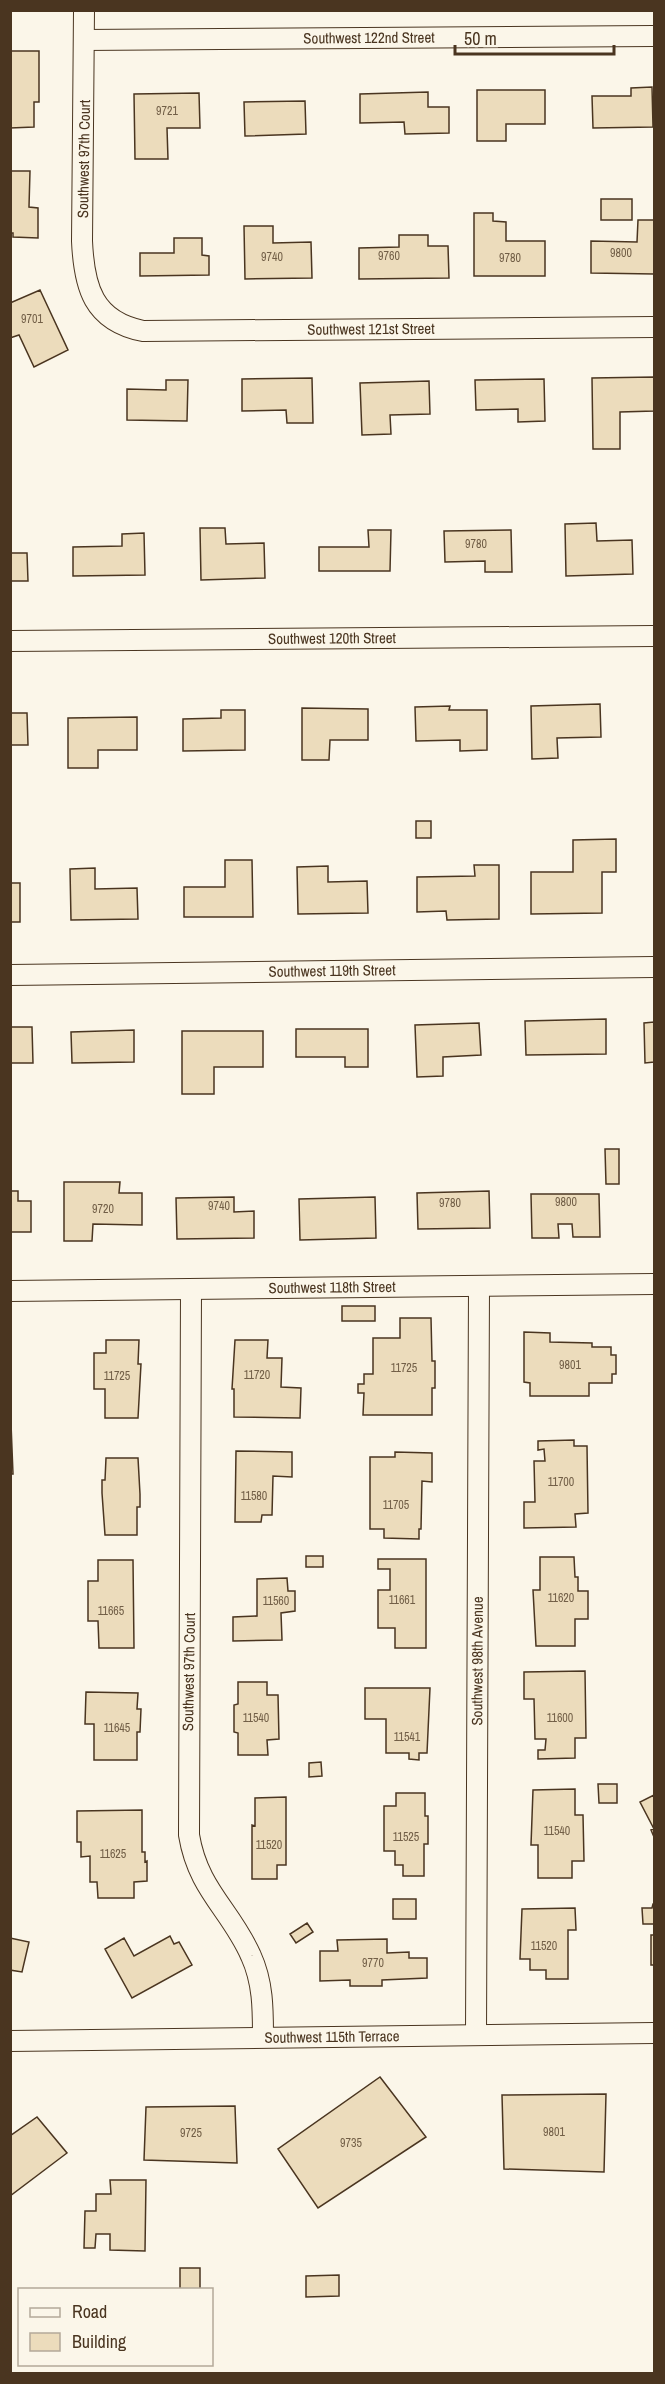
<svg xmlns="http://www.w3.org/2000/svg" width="665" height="2384" viewBox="0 0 665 2384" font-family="'Archivo Narrow',sans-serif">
<rect width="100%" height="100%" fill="#fbf6e9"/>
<path fill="#ecdcbc" stroke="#4a3520" stroke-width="1.5" d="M10 51H39V102H34V127L10 128Z
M652 87 653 127 593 128 592 96H631V88Z
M477 90H545V124H506V141H477Z
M428 92V107H449V133L405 134 404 122 360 123V94Z
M199 93 200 128H167L168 159H135L134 94Z
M305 101 306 134 245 136 244 102Z
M10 171H30L29 207 38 208V238L13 237V233H10Z
M601 199H632V220H601Z
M474 213H493V221L506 222V241H545V276H474Z
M638 220H654V274L591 273V241L637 242Z
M244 226H273V243L311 242 312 278 245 279Z
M399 235H428V246H448L449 278 359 279V248L399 247Z
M174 238H202V255L209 256V275L140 276V253H174Z
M40 290 68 350 34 367 19 335 10 338V303Z
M654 377V411L620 412V449H593L592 378Z
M312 378 313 423H287L286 410 242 411V379Z
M544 379 545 421 518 422V409L476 410 475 380Z
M166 380H188L187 421 127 420V389L166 390Z
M429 381 430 414 390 415 391 434 362 435 360 383Z
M596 523 597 541 632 540 633 574 566 576 565 524Z
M200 528H225L226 544 264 543 265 578 201 580Z
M368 530H391L390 571H319V547H369Z
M511 530 512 572H485V561L445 562 444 531Z
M144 533 145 575 73 576V547L122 546V534Z
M10 553H27L28 581H10Z
M600 704 601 737 557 738 558 758 532 759 531 706Z
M450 706 449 710H487V750L460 751V740L416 741 415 707Z
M302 708 368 709V740H330L329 760H302Z
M221 710H245V750L183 751V719L221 718Z
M10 713H27L28 745H10Z
M137 717V750H98V768H68V718Z
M416 821H431V838H416Z
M616 839V872H602V913L531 914V872H573V840Z
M225 860H252L253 917H184V887H225Z
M474 865H499V919L447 920 446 911 417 912V877L475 876Z
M328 866V882L367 881 368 913 298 914 297 867Z
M95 868V889L137 888 138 919 71 920 70 869Z
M10 883H20V922H10Z
M606 1019V1054L526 1055 525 1021Z
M654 1022V1062L645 1063 644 1023Z
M479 1023 481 1055 443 1057V1076L417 1077 415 1025Z
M10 1027H32L33 1063H10Z
M296 1029H368V1067H345V1057H296Z
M134 1030V1062L72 1063 71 1032Z
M182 1031H263V1067H214V1094H182Z
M605 1149H619V1184H606Z
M64 1182H120L119 1193H142V1225L93 1224 92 1241H64Z
M10 1191H18V1201H31V1232H10Z
M489 1191 490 1228 418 1229 417 1193Z
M531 1194H599L600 1237H573L572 1224H558L559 1238H532Z
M234 1197V1212L254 1211V1238L177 1239 176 1198Z
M375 1197 376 1238 300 1240 299 1199Z
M342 1306H375V1321H342Z
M400 1318H431L432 1361H435V1388H432V1415H363L364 1393H358V1384H364V1374H373V1338H400Z
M524 1332 550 1333V1342L592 1343V1347H611V1355H616V1374H612V1383H589V1396H530V1383L524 1382Z
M106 1340H139L138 1364H141L138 1418H105V1389H94V1353H106Z
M235 1340H268L267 1358H282L281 1387 301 1388 300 1418 234 1417V1389H232Z
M10 1398 13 1474H10Z
M574 1440V1446H587L588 1513 575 1514 576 1527 524 1528V1502H535L534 1461H545L544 1449 538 1450V1441Z
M236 1451 292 1452V1477L273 1476 272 1515H262L261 1522H235Z
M395 1452 432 1453V1482L422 1481 421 1529H419V1539L384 1538V1529H370V1457H395Z
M106 1458H138L140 1494V1507H137V1535H105L102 1493V1480H105Z
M306 1556H323V1567H306Z
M540 1557H574L575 1577H578V1591H588V1619H575V1646H536L533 1590H540Z
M378 1559H426V1648H395V1628H378V1590H390V1569H378Z
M98 1560H133L134 1648H99L98 1621H88V1581H98Z
M287 1578 288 1591H295V1611L281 1613 282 1640 233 1641V1617L257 1616V1579Z
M585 1671 586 1738H575V1758L538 1759V1750H545L546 1739H535L534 1699H524V1672Z
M238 1682H267V1695H278L279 1739 267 1740 268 1755H238V1733L234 1732V1705L238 1704Z
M365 1688H430L427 1753H419V1760L409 1759V1753H386V1719H365Z
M86 1692 138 1693 137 1709H141L140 1732H137V1760H94V1724H85Z
M321 1762 322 1776 309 1777V1763Z
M598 1784H617V1803H599Z
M575 1789V1815H583L584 1861H572V1878H538V1845H531L533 1790Z
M396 1793H425V1816H428V1844H424V1876H403V1865H395V1851H384V1806H396Z
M654 1795V1837L651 1830 654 1829 640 1802Z
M286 1797V1865H277V1879H252V1825L255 1826V1798Z
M142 1810V1852H145V1862L147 1861V1881L134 1882V1898H98L97 1882H90V1856L81 1857V1842H77V1811Z
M393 1899H416V1919H393Z
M653 1904H654V1924H643L642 1908H652Z
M575 1908 576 1930H568V1979H546V1970H530V1959H520L522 1909Z
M307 1923 313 1932 296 1943 290 1934Z
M651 1935H654V1965H651Z
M170 1936 174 1944 179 1942 192 1965 132 1998 105 1949 124 1938 134 1956Z
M10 1938 29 1942 22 1972 10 1970Z
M387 1939V1953L409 1952V1958H427V1978L382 1980V1986H350V1980L320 1981V1951H338L337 1940Z
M380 2077 426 2137 318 2208 278 2149Z
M606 2094 604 2172 504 2169 502 2095Z
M235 2106 237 2163 144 2160 146 2107Z
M37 2117 67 2153 10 2196V2136Z
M110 2180H146L145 2251 110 2250V2234H96L95 2248H84L85 2211H96V2194H111Z
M180 2268H200V2290H180Z
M339 2275V2296L306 2297V2276Z"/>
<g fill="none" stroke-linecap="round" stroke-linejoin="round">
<defs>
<g id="minor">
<path id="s1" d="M84 10 82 241C84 287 93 321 143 331L654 327"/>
<path id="s2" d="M84 40 654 36"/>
<path id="s3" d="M10 641 654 636"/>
<path id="s4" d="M10 975 654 967"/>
<path d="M191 1290 189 1835C198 1890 231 1910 251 1956 263 1982 263 2009 263 2037"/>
<path id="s5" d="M10 1291 654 1284"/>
<path id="s6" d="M476 2035 479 1287"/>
<path id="s7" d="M10 2041 654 2033"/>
</g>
</defs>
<use href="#minor" stroke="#4a3520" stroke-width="22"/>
<use href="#minor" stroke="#fbf6e9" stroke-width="20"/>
</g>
<g text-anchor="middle" stroke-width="4.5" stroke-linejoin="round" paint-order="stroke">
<g font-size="12" fill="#725f47">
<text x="167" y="115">9721</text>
<text x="621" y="257">9800</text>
<text x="389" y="260">9760</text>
<text x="272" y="261">9740</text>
<text x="510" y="262">9780</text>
<text x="32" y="323">9701</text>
<text x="476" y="548">9780</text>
<text x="566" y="1206">9800</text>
<text x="450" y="1207">9780</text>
<text x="219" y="1210">9740</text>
<text x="103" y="1213">9720</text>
<text x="570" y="1369">9801</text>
<text x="404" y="1372">11725</text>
<text x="257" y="1379">11720</text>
<text x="117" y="1380">11725</text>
<text x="561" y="1486">11700</text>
<text x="254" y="1500">11580</text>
<text x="396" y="1509">11705</text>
<text x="561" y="1602">11620</text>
<text x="402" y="1604">11661</text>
<text x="276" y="1605">11560</text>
<text x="111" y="1615">11665</text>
<text x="256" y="1722">11540</text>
<text x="560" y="1722">11600</text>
<text x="117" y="1732">11645</text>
<text x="407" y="1741">11541</text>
<text x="557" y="1835">11540</text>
<text x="406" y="1841">11525</text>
<text x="269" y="1849">11520</text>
<text x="113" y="1858">11625</text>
<text x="544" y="1950">11520</text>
<text x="373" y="1967">9770</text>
<text x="554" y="2136">9801</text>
<text x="191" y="2137">9725</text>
<text x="351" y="2147">9735</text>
</g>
<g font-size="15" fill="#4a3520" stroke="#fbf6e9">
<text dy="5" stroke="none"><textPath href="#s2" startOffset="285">Southwest 122nd Street</textPath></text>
<text transform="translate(84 159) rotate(-89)" y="5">Southwest 97th Court</text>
<text dy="5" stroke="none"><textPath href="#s1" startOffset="579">Southwest 121st Street</textPath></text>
<text dy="5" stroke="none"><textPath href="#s3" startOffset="322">Southwest 120th Street</textPath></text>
<text dy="5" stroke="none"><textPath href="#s4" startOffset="322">Southwest 119th Street</textPath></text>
<text dy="5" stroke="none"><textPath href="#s5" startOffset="322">Southwest 118th Street</textPath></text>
<text dy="5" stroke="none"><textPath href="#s6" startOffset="374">Southwest 98th Avenue</textPath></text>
<text transform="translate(189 1672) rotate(-89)" y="5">Southwest 97th Court</text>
<text dy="5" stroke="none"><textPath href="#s7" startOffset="322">Southwest 115th Terrace</textPath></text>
</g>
</g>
<rect width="665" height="2384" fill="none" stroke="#4a3520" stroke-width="24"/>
<rect x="18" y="2288" width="195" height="78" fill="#fbf6e9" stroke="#b4a999" stroke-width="1.5"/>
<rect x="30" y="2308" width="30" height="9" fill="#fbf6e9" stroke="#b4a999" stroke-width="1.5"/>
<text x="72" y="2318" font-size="18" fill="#4a3520">Road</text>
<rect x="30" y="2333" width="30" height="18" fill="#ecdcbc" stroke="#b4a999" stroke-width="1.5"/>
<text x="72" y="2348" font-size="18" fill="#4a3520">Building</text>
<path d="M455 45v9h159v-9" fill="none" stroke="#4a3520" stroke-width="3"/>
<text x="464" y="45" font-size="18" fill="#4a3520" stroke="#fbf6e9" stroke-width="4.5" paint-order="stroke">50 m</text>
</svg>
